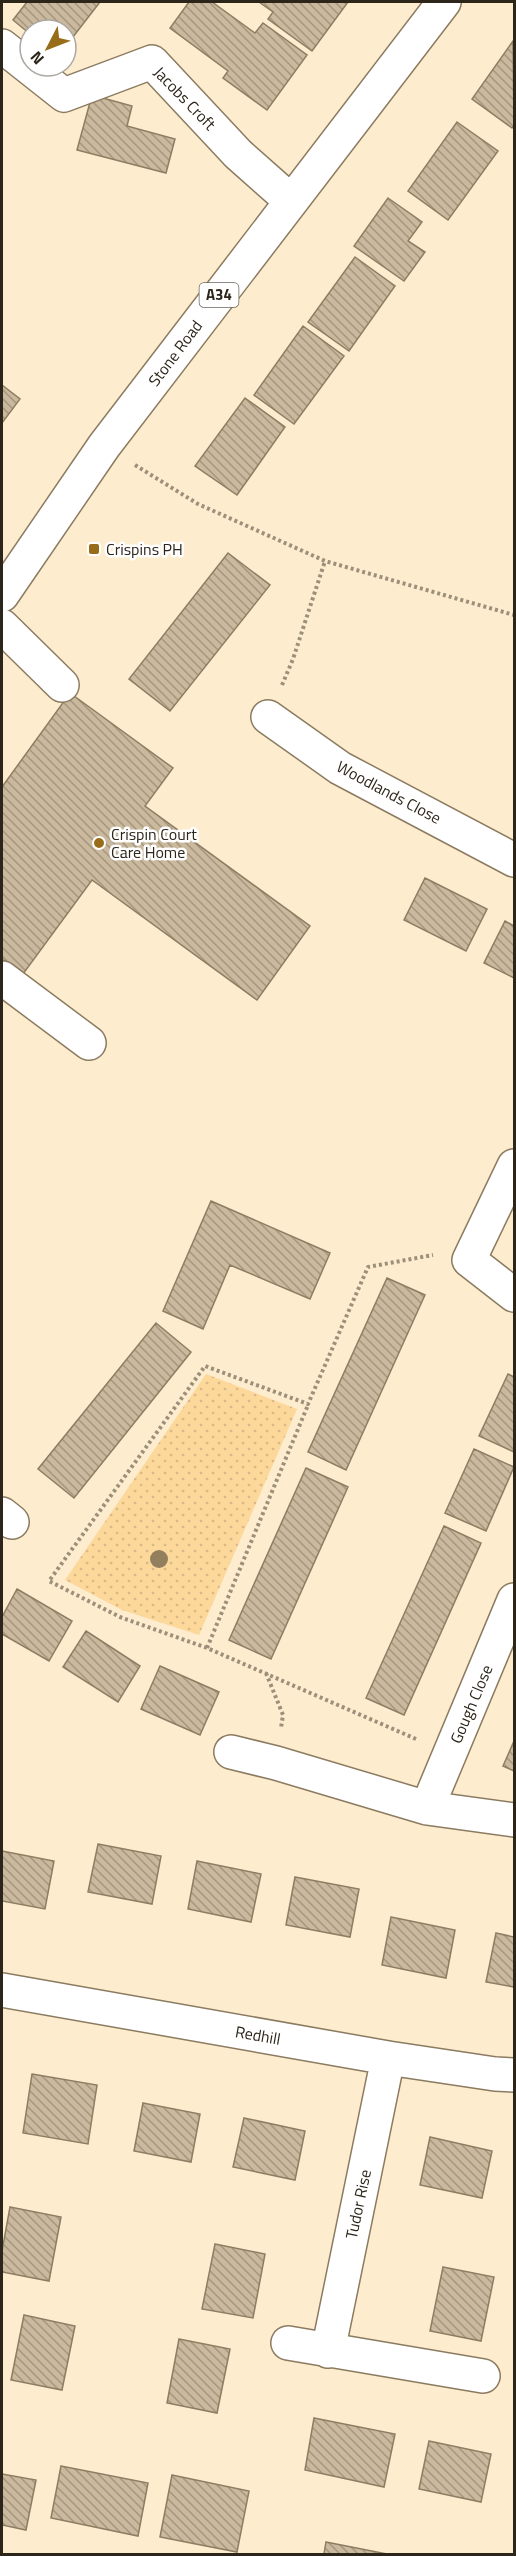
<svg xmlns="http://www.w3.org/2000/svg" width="516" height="2556" viewBox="0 0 516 2556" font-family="'Titillium Web',sans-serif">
<defs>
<pattern id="grass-dots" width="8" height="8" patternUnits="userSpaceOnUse" patternTransform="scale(1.5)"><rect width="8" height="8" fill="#fdd89b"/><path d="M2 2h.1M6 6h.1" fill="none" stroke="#d9b985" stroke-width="1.8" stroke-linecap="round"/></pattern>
<pattern id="building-back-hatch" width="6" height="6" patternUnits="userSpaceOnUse" patternTransform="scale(1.5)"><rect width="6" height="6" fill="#cab99d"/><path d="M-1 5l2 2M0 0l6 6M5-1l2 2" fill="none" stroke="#a4967f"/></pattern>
</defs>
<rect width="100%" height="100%" fill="#feecce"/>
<path fill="url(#grass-dots)" d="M206 1374 297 1409 199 1635 122 1610 65 1580Z"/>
<path fill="url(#building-back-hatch)" stroke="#8d7d62" stroke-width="1.5" d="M27 2H100L66 46V30H30V34L13 20Z
M189 2H212L255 33 263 23 307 55 267 110 223 78 228 71 170 28Z
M259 2H348L312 51 268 19 273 12Z
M513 41 514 125 512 128 472 99Z
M92 95 132 106 127 126 175 139 166 173 77 150Z
M457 122 498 151 448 220 408 191Z
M388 198 422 222 408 241 425 252 404 281 354 246Z
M355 257 395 286 349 351 308 322Z
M303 326 344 356 294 424 254 395Z
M2 385 20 399 2 423Z
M245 398 285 427 237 495 195 466Z
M228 553 270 585 170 711 129 679Z
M70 693 173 768 145 806 310 926 257 1000 92 880 23 974 2 959V787Z
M425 878 487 909 466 951 404 920Z
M505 921 514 926V978L484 963Z
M211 1201 330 1253 310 1299 230 1265 203 1329 163 1311Z
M387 1278 425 1295 346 1470 308 1452Z
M156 1323 191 1352 74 1498 38 1469Z
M508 1374 514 1377V1452L479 1436Z
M474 1449 514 1467 486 1531 445 1513Z
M306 1468 348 1487 271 1659 229 1640Z
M444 1526 481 1543 404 1715 366 1698Z
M17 1589 72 1621 49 1661 2 1634V1617Z
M86 1631 140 1666 118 1702 63 1667Z
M160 1666 219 1692 200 1735 141 1709Z
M514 1741V1771L503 1766Z
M98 1844 161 1856 152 1904 88 1892Z
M2 1851 54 1861 45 1909 2 1901Z
M197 1861 261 1874 251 1922 188 1909Z
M295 1877 359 1889 350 1937 286 1925Z
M391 1917 455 1930 446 1978 382 1965Z
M496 1933 514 1937V1987L486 1982Z
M32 2074 97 2085 88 2144 23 2133Z
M143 2103 200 2114 191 2162 134 2151Z
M244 2118 305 2131 295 2180 233 2167Z
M430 2137 492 2151 482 2198 420 2185Z
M10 2207 61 2217 49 2281 2 2272V2251Z
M215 2244 265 2254 253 2318 202 2309Z
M443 2267 494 2277 481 2341 430 2331Z
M24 2315 75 2326 62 2390 11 2380Z
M179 2339 230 2349 217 2413 167 2403Z
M314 2418 395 2434 384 2487 305 2470Z
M429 2441 491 2454 481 2502 419 2489Z
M61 2466 148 2483 138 2536 51 2518Z
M2 2474 36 2480 26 2530 2 2525Z
M172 2475 249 2491 237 2552 160 2537Z
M326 2542 387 2554H324Z"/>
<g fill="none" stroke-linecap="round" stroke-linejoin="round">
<defs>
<path id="minor" d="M2 46 64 95 152 62 238 154 291 201
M2 626 62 685
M268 717 340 768 514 860
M2 978 89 1043
M514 1166 469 1260 514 1295
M2 1514 12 1522
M231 1752 276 1763 427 1808 514 1820
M427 1808 514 1600
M2 1990 388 2058 495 2074 514 2075
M288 2343 483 2376
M328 2351 388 2058"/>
<path id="highway" d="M2 595 104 446 444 2"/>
</defs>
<use href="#minor" stroke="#8b7b61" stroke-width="36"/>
<use href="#highway" stroke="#8b7b61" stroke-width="36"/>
<path stroke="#9d907b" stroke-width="4" stroke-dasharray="3 3" stroke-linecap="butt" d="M135 465 198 504 325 561 514 615
M282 685 293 659 325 561
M207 1648 308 1405
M266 1673 283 1715 281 1728
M416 1739 207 1648 120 1617 49 1581 205 1366 308 1404 368 1267 433 1255"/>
<use href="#minor" stroke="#fff" stroke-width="33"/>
<use href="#highway" stroke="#fff" stroke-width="33"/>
</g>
<circle fill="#927f5d" cx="159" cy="1559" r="9"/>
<g fill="#976d19" stroke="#fff" stroke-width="2">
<rect x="88" y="543" width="12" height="12" rx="3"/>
<circle cx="99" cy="843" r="6"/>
</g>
<g text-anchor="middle" stroke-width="5" stroke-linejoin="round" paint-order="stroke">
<rect fill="#fff" stroke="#6b665f" stroke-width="1.5" x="199.5" y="283" width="39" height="24" rx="4.5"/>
<g font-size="15" font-weight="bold" fill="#2c251a">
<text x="219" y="300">A34</text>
</g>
<g font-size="16" fill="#2c251a" stroke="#fff">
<text transform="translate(185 98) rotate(46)" y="6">Jacobs Croft</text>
<text transform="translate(175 353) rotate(-53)" y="6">Stone Road</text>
<text transform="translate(389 792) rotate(28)" y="6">Woodlands Close</text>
<text transform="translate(471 1704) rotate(-67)" y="6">Gough Close</text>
<text transform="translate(258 2035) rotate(10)" y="6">Redhill</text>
<text transform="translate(358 2204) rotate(-78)" y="6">Tudor Rise</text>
</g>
<g font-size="16" fill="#2c251a" stroke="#fff" text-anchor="start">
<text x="106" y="555">Crispins PH</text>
<text x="111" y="840">Crispin Court<tspan x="111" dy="18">Care Home</tspan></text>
</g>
</g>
<rect width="516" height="2556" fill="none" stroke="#2c251a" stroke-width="6"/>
<g transform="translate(48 48) rotate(228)"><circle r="28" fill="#ffffff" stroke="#aba8a3" stroke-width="1.5"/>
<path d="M0-4.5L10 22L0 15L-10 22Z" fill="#976d19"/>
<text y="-9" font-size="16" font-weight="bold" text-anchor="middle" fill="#2c251a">N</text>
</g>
</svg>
